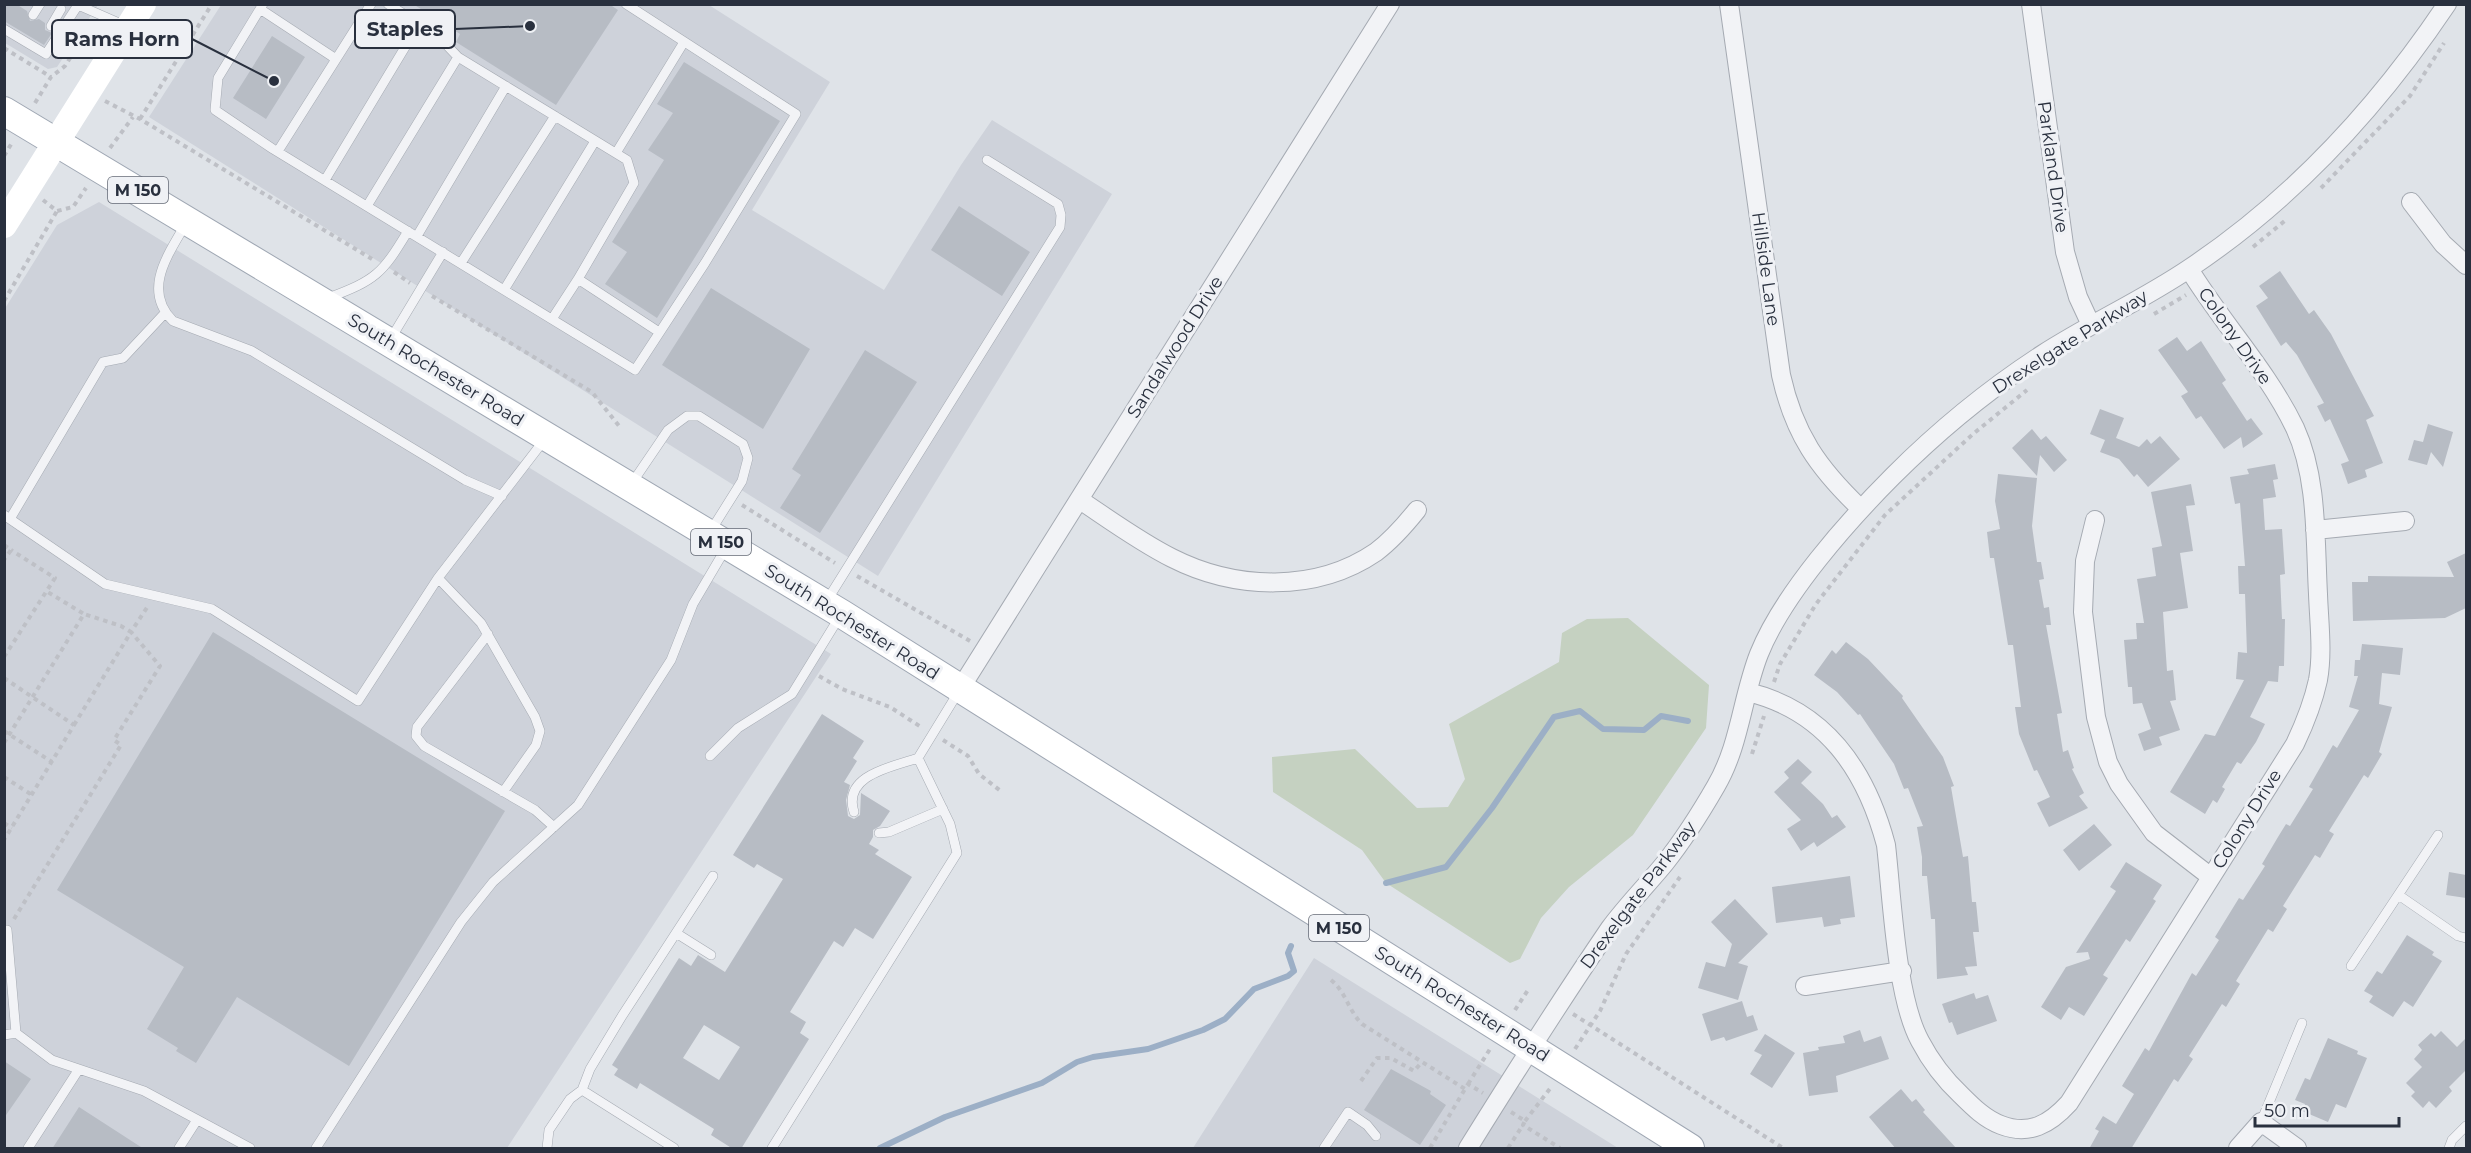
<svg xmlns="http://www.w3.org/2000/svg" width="2471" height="1153" viewBox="0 0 2471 1153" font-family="Montserrat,sans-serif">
<rect width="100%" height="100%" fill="#dfe3e8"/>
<path fill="#ced2da" d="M4 5H98L57 67 48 69 5 43Z
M221 5H709L830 82 752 210 884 290 961 165 992 120 1112 194 878 576 149 117Z
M99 202 831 654 507 1148H5L4 310 57 225Z
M1314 958 1618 1148H1193Z"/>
<path fill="#c5d1c1" d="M1628 618 1709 685 1706 728 1633 835 1569 887 1541 918 1520 959 1510 963 1386 883 1362 850 1273 792 1272 757 1355 749 1417 808 1448 807 1465 779 1449 724 1559 662 1562 633 1587 619Z"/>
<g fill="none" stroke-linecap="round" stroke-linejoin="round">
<path stroke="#9cafc6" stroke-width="6" d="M1386 883 1446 867 1492 808 1554 717 1580 711 1603 729 1644 730 1661 716 1688 721
M880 1148 945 1117 1042 1083 1077 1062 1093 1057 1148 1049 1203 1030 1225 1019 1254 989 1288 976 1294 971 1288 953 1291 946"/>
</g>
<path fill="#b7bcc4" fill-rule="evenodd" d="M4 4H16L27 11 30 21 39 19 45 23V30L52 33 44 45 4 21Z
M413 4H609L618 10 556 105 456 42 460 34Z
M272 36 305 57 266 119 233 98Z
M684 62 780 121 657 318 605 284 627 252 612 242 664 160 648 150 673 113 657 104Z
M959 206 1030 252 1002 296 931 250Z
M2280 271 2309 314 2314 310 2331 334 2374 416 2366 420 2383 463 2365 470 2367 477 2348 484 2341 464 2349 461 2330 419 2325 422 2317 406 2324 403 2297 355 2286 342 2281 346 2256 306 2268 298 2259 286Z
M711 288 810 349 763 429 662 365Z
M2177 337 2187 351 2201 341 2226 380 2222 383 2247 421 2251 418 2263 434 2243 448 2241 437 2224 449 2201 416 2196 419 2181 396 2188 392 2158 350Z
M865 350 917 382 820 533 780 508 801 475 792 469Z
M2100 409 2124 418 2116 438 2139 447 2147 439 2151 444 2160 436 2180 459 2148 487 2137 474 2134 477 2119 459 2100 452 2105 440 2090 434Z
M2428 424 2453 432 2443 467 2431 452 2427 465 2408 460 2414 440 2423 442Z
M2032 429 2041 440 2046 436 2067 460 2054 472 2040 455 2037 476 2012 448Z
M2275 464 2278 479 2273 480 2276 497 2263 499 2265 530 2282 529 2285 574 2280 575 2282 619H2285L2284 666H2279L2278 682 2268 681 2250 717 2265 724 2256 742 2241 764 2237 762 2222 787 2225 789 2217 803 2213 800 2205 814 2170 792 2205 734 2215 736 2244 680 2236 679 2238 652 2247 653 2245 594H2239L2238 566H2245L2240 503 2235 504 2230 477 2249 474 2247 469Z
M1998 474 2037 478 2032 526 2037 562H2041L2044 579 2039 580 2044 608 2049 607 2051 625H2046L2062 713 2057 714 2063 752 2068 750 2074 768 2072 769 2084 793 2079 796 2088 808 2049 827 2037 803 2050 797 2037 770 2034 771 2019 734 2015 707H2021L2013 645H2008L1994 558H1990L1987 532 2000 529 1995 501Z
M2191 484 2195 505 2186 506 2193 551 2180 553 2188 608 2163 612 2167 671 2173 670 2176 700 2170 701 2180 730 2159 737 2162 745 2144 751 2138 734 2151 729 2142 703 2133 704 2132 687H2128L2124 640 2137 639 2136 623H2144L2137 579 2156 576 2152 548 2162 546 2151 492Z
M2466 553V608L2445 618 2353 621 2352 582H2368V576L2454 577 2447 562Z
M213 632 505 811 349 1066 237 997 196 1063 176 1051 178 1048 147 1029 184 967 57 890Z
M1846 642 1868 659 1903 696 1902 698 1943 757 1954 786 1951 787 1963 857 1968 856 1972 902H1976L1979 932H1973L1977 966 1965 967 1968 975 1937 979 1935 919H1931L1927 876H1922V857L1917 827 1923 826 1908 788 1904 789 1894 764 1860 714 1858 715 1837 692 1814 675 1832 650 1836 654Z
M2362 644 2403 648 2400 675 2382 673 2379 704 2392 707 2379 752 2382 754 2368 778 2364 775 2329 831 2334 834 2320 858 2315 855 2283 906 2287 909 2273 932 2268 929 2236 981 2240 984 2226 1007 2222 1004 2189 1056 2193 1059 2178 1082 2174 1079 2131 1149H2089L2099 1131 2095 1129 2103 1116 2116 1124 2134 1094 2122 1086 2145 1048 2149 1051 2192 973 2196 976 2219 940 2215 937 2239 898 2243 900 2265 866 2262 864 2278 837 2286 824 2290 826 2313 789 2309 787 2333 745 2337 748 2359 710 2349 707 2358 676H2354L2355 660H2360Z
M822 714 864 741 853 758 857 761 844 782 850 785 846 800 848 816 854 819 860 815 861 793 890 811 880 826 873 830V837L869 844 879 850 875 854 912 877 873 939 855 928 843 947 834 941 790 1012 806 1022 800 1033 809 1039 741 1149H733L711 1135 714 1129 640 1083 637 1089 614 1075 618 1069 612 1065 679 958 691 966 698 955 725 972 783 879 757 864 754 868 733 855ZM704 1025 740 1047 719 1080 683 1058Z
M1798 759 1812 772 1801 783 1823 804 1832 818 1837 815 1846 827 1817 847 1814 842 1801 851 1787 829 1801 820 1774 792 1789 778 1784 772Z
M2094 824 2112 845 2079 871 2063 850Z
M2126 862 2162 885 2153 899 2156 901 2130 942 2126 939 2103 975 2108 978 2084 1016 2069 1007 2061 1020 2041 1007 2066 967 2090 959 2088 952 2076 953 2116 891 2110 887Z
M2449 872 2466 875V898L2446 895Z
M1850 876 1855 917 1840 919 1841 924 1824 927 1822 917 1776 923 1772 887Z
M1735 899 1768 934 1738 963 1748 966 1738 1000 1698 988 1706 962 1725 967 1732 944 1711 922Z
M2407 935 2434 952 2432 955 2442 961 2413 1007 2404 1001 2393 1017 2369 1002 2373 996 2364 991 2377 971 2382 974Z
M1974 993 1976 999 1988 995 1997 1021 1957 1035 1952 1022 1949 1023 1942 1004Z
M1742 1001 1747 1017 1753 1015 1758 1030 1726 1041 1724 1037 1711 1041 1702 1014Z
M1860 1030 1864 1042 1881 1036 1889 1059 1836 1076 1838 1092 1809 1096 1803 1053 1819 1050 1818 1047 1845 1043 1843 1036Z
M2441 1031 2457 1047 2466 1038V1070L2449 1087 2452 1091 2436 1108 2429 1101 2423 1108 2411 1096 2415 1092 2406 1083 2422 1067 2414 1059 2422 1050 2418 1045 2431 1033 2435 1037Z
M1765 1034 1795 1053 1772 1088 1750 1074 1762 1055 1754 1051Z
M2328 1038 2358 1051 2357 1054 2367 1058 2346 1108 2336 1104 2328 1122 2302 1111 2305 1104 2295 1100 2305 1078 2310 1080Z
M4 1061 31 1079 4 1118Z
M1391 1069 1431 1091 1430 1094 1446 1105 1420 1145 1364 1110Z
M1901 1089 1912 1102 1916 1099 1925 1110 1923 1112 1957 1149H1896L1869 1117Z
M79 1107 144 1149H52Z"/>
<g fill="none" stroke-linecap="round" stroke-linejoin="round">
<defs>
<path id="lane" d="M263 4 218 78 215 110 273 149 635 370 705 263 796 114 626 4
M388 4 438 36 458 57 627 160 634 183 578 279 659 332
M260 9 336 59
M33 15 40 4
M51 26 61 9
M4 29 46 54 78 5 126 26
M278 151 371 4
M616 153 684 42
M325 180 419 24
M367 206 458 57
M185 225C168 255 142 290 173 321L252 351 465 480 502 496
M417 236 506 86
M461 263 555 116
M504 290 595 141
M328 298C376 280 382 274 408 231
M552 319 578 279
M390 340 443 252
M632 483 668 430 687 416H699L743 444 748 458 742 481 710 532
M4 515 105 584 212 609 358 701 438 578 545 439
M10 519 103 362 123 358 165 313
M438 578 481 623 535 717 540 731 536 745 503 792
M826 602 1060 227 1061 215 1058 204 987 160
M488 634 417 727 416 736 424 746 535 810 554 827
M710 756 738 728 792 694 840 616
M854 812C842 775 892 767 918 758
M879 833 889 832 943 809
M2400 896 2458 936 2466 938
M7 930 16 1033
M676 933 711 955
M2351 966 2438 835
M4 1035 16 1033 52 1060 144 1091 250 1148
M582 1090 674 1148
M2261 1122 2302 1023
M28 1148 79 1069
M179 1148 197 1120
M316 1148 461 922 493 882 578 805 671 660 693 604 726 548
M547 1148 549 1130 570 1099 582 1090 590 1069 622 1016 713 876
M772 1148 957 853 950 824 918 758 959 691
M1324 1148 1348 1112 1367 1125 1376 1136
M2449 1148 2452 1140 2466 1126"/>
<path id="street" d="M1729 4 1781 375C1794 434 1818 468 1861 509
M2031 4 2065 252 2078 297 2091 325
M2411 202 2443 244 2466 265
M1080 500C1110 520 1140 542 1172 558 1235 590 1316 593 1376 552 1392 540 1405 525 1417 510
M2095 520 2085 561 2083 612 2096 717 2108 762 2119 784 2154 833 2211 877
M2315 530 2405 521
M960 689 1390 4
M1748 692C1826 711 1866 770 1886 845 1892 897 1896 997 1920 1041 1931 1062 1945 1080 1961 1095 1973 1107 1985 1119 2001 1125 2029 1136 2050 1124 2069 1103L2295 744C2305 723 2313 703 2318 680 2323 652 2319 622 2318 594 2315 540 2318 478 2295 428 2267 370 2222 323 2189 269
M1805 986 1902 971
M1468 1148C1514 1074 1561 1000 1610 928 1627 905 1647 885 1665 863 1684 839 1701 812 1716 786 1740 745 1742 697 1759 654 1783 594 1848 521 1893 476 1939 430 1989 389 2043 354 2091 323 2143 300 2190 268 2293 199 2378 107 2447 4
M2238 1148 2261 1122 2297 1148"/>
<path id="primary" d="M4 111 842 614 1690 1148"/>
</defs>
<use href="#lane" stroke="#a5aab2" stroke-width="10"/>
<use href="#street" stroke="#a5aab2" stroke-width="20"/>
<use href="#primary" stroke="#9fa7b3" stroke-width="30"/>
<path stroke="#bec0c6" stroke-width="4" stroke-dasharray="4.5 4.5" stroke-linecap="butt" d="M4 48 51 77
M105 101 140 119 372 259
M35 103 51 77 65 66 91 25
M140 119 212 4
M110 148 133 117
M4 156 13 141
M2321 188 2410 96 2444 43
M43 200 57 211 73 207 86 188
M2253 247 2287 219
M394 272 410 283
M432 296 592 392 619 426
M4 301 57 211
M2154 314 2186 295
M742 505 835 563
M4 545 11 550 4 560
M857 576 970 641
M4 657 55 578 11 550
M819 676 842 689 890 707 921 727
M4 678 74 725 4 840
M1774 682 1780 664 1816 604 1885 515 1973 434 2027 390
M74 725 131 632 121 626 84 614
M4 731 52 762
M943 740 968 756 979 774 1002 792
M4 743 84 614 46 591
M1752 754 1764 716
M4 777 32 795
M4 823 12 828
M14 919 121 745 114 740 160 666 131 632 148 606
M1331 980C1346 992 1348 1010 1362 1024L1465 1089 1468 1084 1483 1093
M1515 1010 1528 990
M1573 1014 1783 1148
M1575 1049 1600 1011 1626 954 1680 877
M1361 1081 1377 1058H1391L1414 1071 1422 1062
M1468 1084 1490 1049
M1511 1112 1525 1121 1523 1125 1560 1148
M1525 1121 1552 1086
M1430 1148 1465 1089
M1508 1148 1523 1125"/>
<use href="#lane" stroke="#f2f3f6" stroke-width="9"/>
<use href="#street" stroke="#f2f3f6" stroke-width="18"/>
<path stroke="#fff" stroke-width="26" d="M4 225 143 4"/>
<use href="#primary" stroke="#fff" stroke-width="28"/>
</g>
<g text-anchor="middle" stroke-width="6" stroke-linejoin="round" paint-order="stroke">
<g fill="#eff1f5" stroke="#646a75" stroke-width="1.5">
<rect x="108" y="177" width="60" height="26" rx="4.5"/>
<rect x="691" y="529" width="60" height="26" rx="4.5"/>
<rect x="1309" y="915" width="60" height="26" rx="4.5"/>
</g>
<g font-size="16" font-weight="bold" fill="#29303e">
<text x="138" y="196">M 150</text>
<text x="721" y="548">M 150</text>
<text x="1339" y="934">M 150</text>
</g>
<g font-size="18" fill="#29303e" stroke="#eff1f5">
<text transform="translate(2053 167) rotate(82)" y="6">Parkland Drive</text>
<text transform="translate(1766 269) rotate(82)" y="6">Hillside Lane</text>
<text transform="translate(2235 336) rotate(55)" y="6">Colony Drive</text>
<text transform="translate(2070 342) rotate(-32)" y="6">Drexelgate Parkway</text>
<text transform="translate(1175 347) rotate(-58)" y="6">Sandalwood Drive</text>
<text transform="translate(436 370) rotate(31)" y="6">South Rochester Road</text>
<text transform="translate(852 622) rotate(32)" y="6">South Rochester Road</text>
<text transform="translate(2247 819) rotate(-58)" y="6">Colony Drive</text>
<text transform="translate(1638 895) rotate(-53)" y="6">Drexelgate Parkway</text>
<text transform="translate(1462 1004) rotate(32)" y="6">South Rochester Road</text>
</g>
</g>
<path fill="none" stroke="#29303e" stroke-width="2" d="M530 26L455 29M274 81L192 39"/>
<g fill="#29303e" stroke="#eff1f5" stroke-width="2">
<circle cx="530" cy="26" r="6"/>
<circle cx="274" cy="81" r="6"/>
</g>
<g fill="#eff1f5" stroke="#29303e" stroke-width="2">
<rect x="355" y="10" width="100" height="38" rx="6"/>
<rect x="52" y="20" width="140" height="38" rx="6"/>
</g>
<g font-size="20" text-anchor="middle" font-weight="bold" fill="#29303e">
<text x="405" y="36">Staples</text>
<text x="122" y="46">Rams Horn</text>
</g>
<rect width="2471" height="1153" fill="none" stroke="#29303e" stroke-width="12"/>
<path d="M2255 1117v9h144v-9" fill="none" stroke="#29303e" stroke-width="3"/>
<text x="2264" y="1117" font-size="18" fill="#29303e" stroke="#eff1f5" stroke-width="4.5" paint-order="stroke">50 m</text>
</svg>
